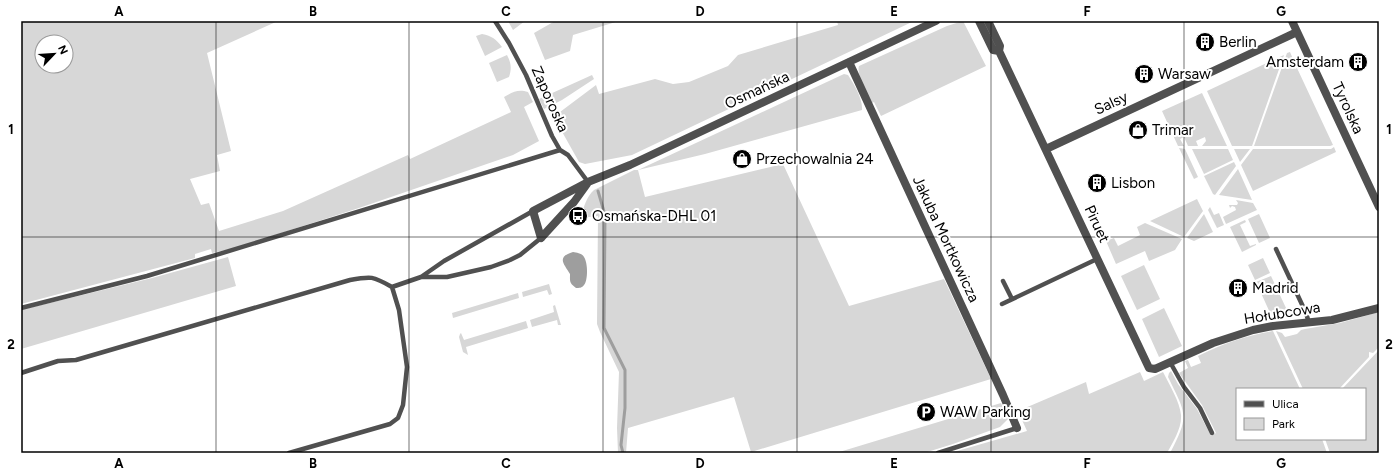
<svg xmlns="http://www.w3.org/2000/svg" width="1400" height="474" viewBox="0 0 1400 474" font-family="Figtree,sans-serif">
<rect width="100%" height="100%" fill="#fff"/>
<path fill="#d7d7d7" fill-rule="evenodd" d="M21 21H278L207 53 231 151 217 155 220 171 190 179 201 205 209 203 219 231 283 211 408 155 410 159 511 112 504 97C513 92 518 89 528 92L533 102 524 107 539 141 513 155 359 208 231 249 212 253 211 249 195 254V258L21 304ZM42 42H66V66H42Z
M508 21H525L513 30Z
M555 21H619L573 35 570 51 545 60 534 33Z
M837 21H914L632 155 585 164 579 162 556 121V115L596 85 599 94 655 79 673 84 689 82 728 66 738 55 838 25Z
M963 21 986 66 881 116 874 102 872 103C868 95 856 74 859 66L947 26Z
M482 34C492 36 496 39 502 47L485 56 476 36Z
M1290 52 1293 59 1291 61 1295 69 1297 68 1333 145 1330 146H1254L1287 53Z
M507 55C511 63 512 68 509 77L497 82 489 63Z
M1284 55 1252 146H1232L1207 91Z
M844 74 848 75C854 84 863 99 862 110L705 154 638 170 645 197 783 164 849 306 944 279 991 379 751 452 734 397 628 428 626 453H618L617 428 619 372 600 332 597 324 598 216 581 218C583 208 587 196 594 190L634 170H638Z
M592 75 594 79 562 100 544 109 539 99Z
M1202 93 1227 146H1202L1206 141 1205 137 1196 141 1198 146H1188L1184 137 1180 139 1184 146H1178L1162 111Z
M1334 147 1336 152 1253 191 1241 165 1253 149H1331Z
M1179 148 1185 149 1198 177 1194 179Z
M1192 149H1228L1233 160 1204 174Z
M1234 149H1250L1240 162Z
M1234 162 1236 166 1215 195 1213 194 1204 176Z
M1238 169 1252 200 1219 195Z
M1197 199 1203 211 1184 237 1150 221Z
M1236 200 1253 203 1257 210 1226 224 1223 217 1236 210 1235 207 1232 206 1230 208 1229 205H1237L1238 203Z
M1210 207 1214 215 1219 213 1224 225 1217 228 1208 210Z
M1204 214 1213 232 1194 241 1187 238Z
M1259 214 1270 238 1259 243 1248 219Z
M1245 220 1246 222 1240 225 1250 246 1256 244V245L1242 252 1230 227Z
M1145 223 1182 239 1175 250 1149 261 1145 251 1116 264 1106 241 1114 238 1118 246 1140 235 1137 227Z
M228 257 236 286 21 349V310L152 278Z
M1263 258 1270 273 1255 280 1248 265Z
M1144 265 1160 299 1137 310 1121 276Z
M1271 276 1286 308 1284 313 1271 315 1256 282Z
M549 284 552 294 549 295 547 290 523 297 522 292Z
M518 293 519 298 453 318 452 313Z
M555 305 561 325H558L557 320 532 327 530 320 554 312 553 306Z
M1164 308 1182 346 1159 357 1142 319Z
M1379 312V347L1373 353 1369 352V357L1339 389H1303L1276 331 1282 333 1285 337 1297 334 1301 330 1305 329 1340 323Z
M526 321 528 328 466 347 468 355 463 352 459 337 460 334 461 333 464 340Z
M1273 331 1300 389H1237V439H1322L1327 453H1170C1190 415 1186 414 1168 377L1169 373 1171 371 1178 384 1197 409 1211 436 1216 433 1202 405 1179 373 1188 368 1185 361 1188 360 1191 367 1201 363 1198 356C1222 344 1247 335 1273 331Z
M1379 350V453H1330L1325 439H1365V389H1342Z
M1140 372 1144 381 1163 372C1169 384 1180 402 1181 415 1182 428 1173 442 1167 453H950L1027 431 1018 411 1086 382 1089 394Z
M1001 403 1008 419 1000 427 953 444 924 453H836Z"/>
<path fill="#9e9e9e" d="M573 252C577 253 582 253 584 257 588 263 588 280 584 285 582 288 579 288 576 288 569 283 570 281 570 274 564 264 556 257 573 252Z"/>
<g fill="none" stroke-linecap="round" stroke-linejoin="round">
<path stroke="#9e9e9e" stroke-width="3" d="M598 191 605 215 604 328 625 370V408L621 445 623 453"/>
<path stroke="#505050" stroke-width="4.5" d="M495 21 509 43 526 75 552 136 560 150 568 155 588 182
M1276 249 1306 313 1309 323
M421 277H447L491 267 510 260 520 255 541 238
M1003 281 1012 299
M1002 304 1097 259
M21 308 147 276 560 150
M1170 362 1184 387 1200 408 1212 433
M21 373 58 361 76 360 350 280C371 276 373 276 392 287L421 277 444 261 533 211
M289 453 390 424 398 418 403 405 407 367 399 310 392 287
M938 453 1017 428"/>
<path stroke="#505050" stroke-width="8" d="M979 21 993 50 999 51
M988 21 1000 46 999 51 1149 368 1155 369 1213 343 1253 330 1273 326 1332 320 1379 308
M1292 21 1379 207
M849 62 1003 395 1017 428
M1046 149 1297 32
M541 238 533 211 588 182 630 165 936 21
M541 238 574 202 587 184"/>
</g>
<path fill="none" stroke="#000" stroke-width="1" stroke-opacity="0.55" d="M216 21V453M409 21V453M603 21V453M797 21V453M991 21V453M1184 21V453M21 237H1379"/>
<defs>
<symbol id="building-disc" viewBox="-11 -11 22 22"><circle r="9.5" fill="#000" stroke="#fff"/><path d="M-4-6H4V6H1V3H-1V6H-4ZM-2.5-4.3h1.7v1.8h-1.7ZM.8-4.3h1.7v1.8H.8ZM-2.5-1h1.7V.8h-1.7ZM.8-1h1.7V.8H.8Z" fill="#fff"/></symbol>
<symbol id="shop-disc" viewBox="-11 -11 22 22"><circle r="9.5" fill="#000" stroke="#fff"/><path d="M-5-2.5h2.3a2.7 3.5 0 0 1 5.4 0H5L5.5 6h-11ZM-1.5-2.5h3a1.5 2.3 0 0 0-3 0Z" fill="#fff"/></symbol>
<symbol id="bus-disc" viewBox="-11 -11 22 22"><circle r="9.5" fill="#000" stroke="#fff"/><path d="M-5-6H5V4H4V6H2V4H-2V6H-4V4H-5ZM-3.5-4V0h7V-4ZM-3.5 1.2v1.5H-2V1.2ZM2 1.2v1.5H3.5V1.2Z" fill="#fff"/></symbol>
<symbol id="parking-disc" viewBox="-11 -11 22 22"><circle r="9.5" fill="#000" stroke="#fff"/><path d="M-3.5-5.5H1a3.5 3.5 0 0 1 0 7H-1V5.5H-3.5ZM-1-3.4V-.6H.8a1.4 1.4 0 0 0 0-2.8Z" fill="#fff"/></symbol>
</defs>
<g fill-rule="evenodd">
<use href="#building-disc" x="1194" y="31" width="22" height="22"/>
<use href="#building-disc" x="1347" y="51" width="22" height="22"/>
<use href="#building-disc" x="1133" y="63" width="22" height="22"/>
<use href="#shop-disc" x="1127" y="119" width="22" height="22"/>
<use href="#shop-disc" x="731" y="148" width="22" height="22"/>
<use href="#building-disc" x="1086" y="172" width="22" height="22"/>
<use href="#bus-disc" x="567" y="205" width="22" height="22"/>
<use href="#building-disc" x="1227" y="277" width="22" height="22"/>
<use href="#parking-disc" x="915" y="401" width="22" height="22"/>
</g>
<g text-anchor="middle" stroke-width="4" stroke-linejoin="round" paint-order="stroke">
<g font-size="15" fill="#000" stroke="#fff" text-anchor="start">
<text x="1219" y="47">Berlin</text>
<text x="1344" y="67" text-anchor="end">Amsterdam</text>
<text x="1158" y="79">Warsaw</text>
<text x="1152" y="135">Trimar</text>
<text x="756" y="164">Przechowalnia 24</text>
<text x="1111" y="188">Lisbon</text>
<text x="592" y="221">Osmańska-DHL 01</text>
<text x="1252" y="293">Madrid</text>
<text x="940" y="417">WAW Parking</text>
</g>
<g font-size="15" fill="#000" stroke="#fff">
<text transform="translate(757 90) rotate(-25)" y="5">Osmańska</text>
<text transform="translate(550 99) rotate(66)" y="5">Zaporoska</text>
<text transform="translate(1111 103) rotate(-25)" y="5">Salsy</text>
<text transform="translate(1348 108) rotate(65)" y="5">Tyrolska</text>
<text transform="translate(1097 224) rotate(65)" y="5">Piruet</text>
<text transform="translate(946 239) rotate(65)" y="5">Jakuba Mortkowicza</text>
<text transform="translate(1282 313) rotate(-9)" y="5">Hołubcowa</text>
</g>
</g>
<rect width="1400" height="474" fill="none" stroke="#ffffff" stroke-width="44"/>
<rect x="1236" y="388" width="130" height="52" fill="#ffffff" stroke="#999999"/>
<rect x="1244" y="401" width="20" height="6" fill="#505050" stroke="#999999"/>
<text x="1272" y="408" font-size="12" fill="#000000">Ulica</text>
<rect x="1244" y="418" width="20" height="12" fill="#d7d7d7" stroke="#999999"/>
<text x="1272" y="428" font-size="12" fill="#000000">Park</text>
<g transform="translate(54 54) rotate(65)"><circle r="19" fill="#ffffff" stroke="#999999"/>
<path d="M0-3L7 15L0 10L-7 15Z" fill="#000000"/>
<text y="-6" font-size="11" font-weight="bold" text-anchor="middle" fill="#000000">N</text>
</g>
<rect x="22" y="22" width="1356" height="430" fill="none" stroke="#000" stroke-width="1.5"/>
<g font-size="13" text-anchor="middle" font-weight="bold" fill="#000">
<text x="119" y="16">A</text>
<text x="313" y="16">B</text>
<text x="506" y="16">C</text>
<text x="700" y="16">D</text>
<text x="894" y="16">E</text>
<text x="1087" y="16">F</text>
<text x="1281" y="16">G</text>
<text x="11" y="134">1</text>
<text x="1389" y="134">1</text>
<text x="11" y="349">2</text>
<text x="1389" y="349">2</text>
<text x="119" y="468">A</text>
<text x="313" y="468">B</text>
<text x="506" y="468">C</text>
<text x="700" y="468">D</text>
<text x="894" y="468">E</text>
<text x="1087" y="468">F</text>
<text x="1281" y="468">G</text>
</g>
</svg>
